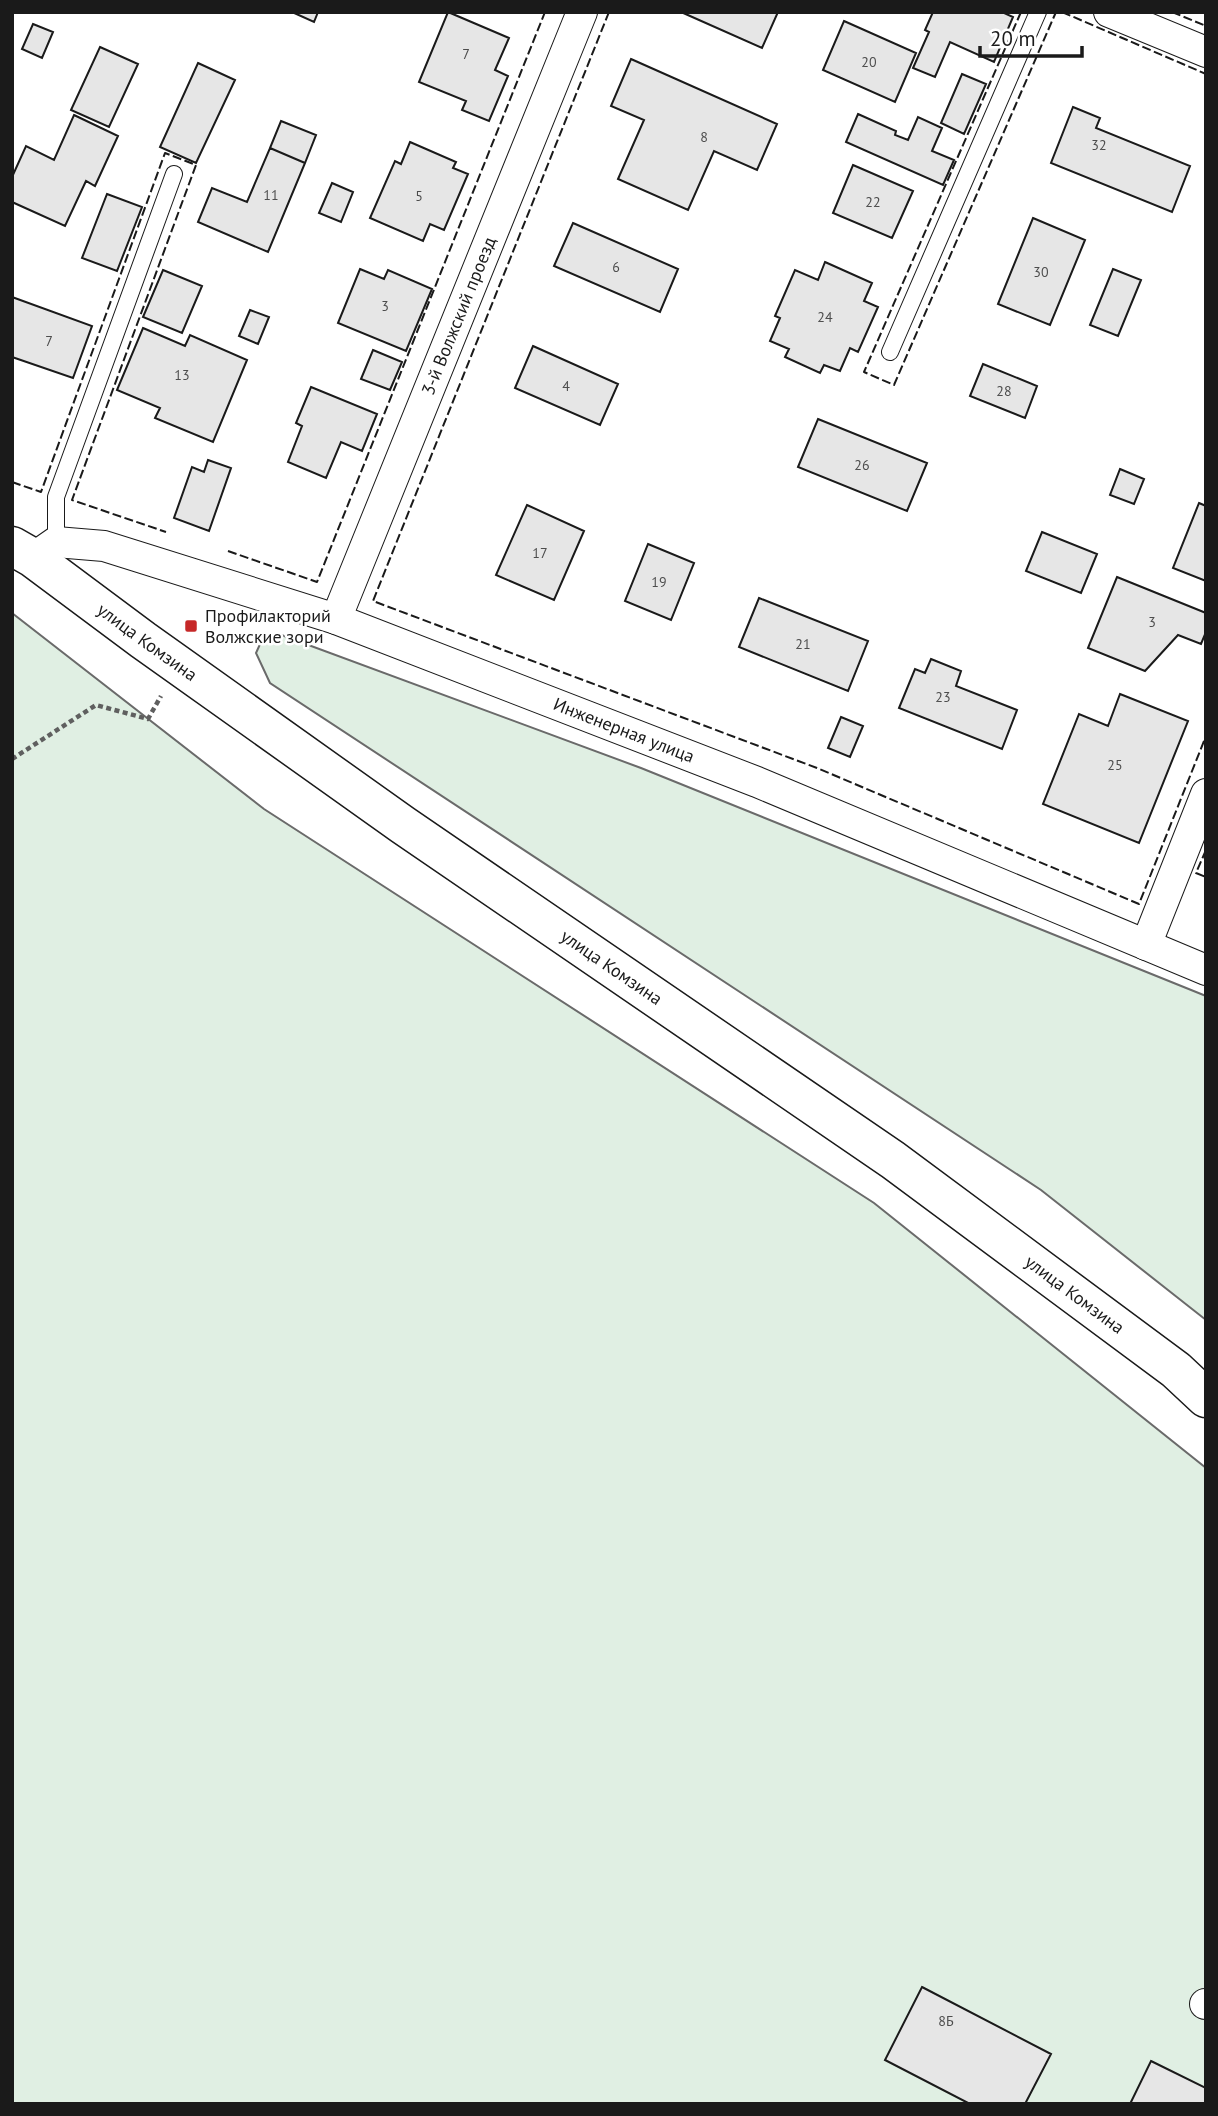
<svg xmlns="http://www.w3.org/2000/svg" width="1218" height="2116" viewBox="0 0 1218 2116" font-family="'PT Sans',sans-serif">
<rect width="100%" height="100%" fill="#fff"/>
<path fill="#e0efe3" stroke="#6a6a6a" stroke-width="2" d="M12 613 264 809 874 1203 1206 1468V2104H12Z
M276 633 641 768 1206 996V1320L1041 1190 270 683 256 653 261 642Z"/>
<path fill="#e6e6e6" stroke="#1a1a1a" stroke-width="2" d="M292 12H318L314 22Z
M448 12 509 38 495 70 508 76 489 121 462 110 466 101 419 82Z
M681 12H778L762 48Z
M933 12H1002L1013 17 994 62 950 42 935 77 913 68 929 32 925 30Z
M844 21 916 53 895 102 823 70Z
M33 24 53 32 42 58 22 49Z
M100 47 138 64 109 127 71 110Z
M631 59 777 124 757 170 714 151 688 210 618 179 644 120 611 106Z
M198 63 235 80 196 163 160 147Z
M962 74 986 84 964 134 941 123Z
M1073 107 1100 118 1096 128 1190 166 1172 212 1051 163Z
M858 114 896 131 895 135 908 140 918 117 942 128 932 151 954 160 943 185 846 142Z
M74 115 118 136 95 186 86 181 65 226 12 202V177L26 146 54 160Z
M281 121 316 135 305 163 270 148Z
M410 142 456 162 453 168 468 174 444 230 430 224 423 241 370 218 395 161 401 164Z
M270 148 305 163 268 252 198 222 212 188 247 202Z
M853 165 913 191 892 238 833 213Z
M332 183 353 192 341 222 319 213Z
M107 194 142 207 117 271 82 258Z
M1033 218 1085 240 1050 325 998 304Z
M573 223 678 269 660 312 554 266Z
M825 262 872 283 864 301 878 307 858 352 850 348 840 371 824 365 820 373 785 357 789 349 770 341 780 318 775 316 795 270 818 280Z
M360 269 384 279 388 270 432 289 406 351 338 323Z
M1113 269 1141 280 1118 336 1090 325Z
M163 270 202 286 182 333 143 317Z
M12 297 92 326 73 378 12 357Z
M250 310 269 317 258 344 239 336Z
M143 328 185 346 190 335 247 360 213 442 155 418 160 408 117 390Z
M533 346 618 384 600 425 515 388Z
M373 350 402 362 390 390 361 379Z
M983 364 1037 386 1025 418 970 396Z
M311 387 377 414 362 451 341 442 326 478 288 462 302 426 296 423Z
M818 419 927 463 907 511 798 467Z
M208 460 231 468 209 531 174 518 192 467 204 472Z
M1120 469 1144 479 1134 504 1110 495Z
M1199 503 1206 506V581L1173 568Z
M527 505 584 531 554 600 496 575Z
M1042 532 1097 554 1081 593 1026 571Z
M648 544 694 563 671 620 625 601Z
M1117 577 1206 613V632L1201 644 1178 635 1145 671 1088 648Z
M759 598 868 641 848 691 739 647Z
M931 659 961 671 956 686 1017 710 1002 749 899 708 915 669 925 673Z
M1120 694 1188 721 1139 843 1043 804 1079 714 1108 726Z
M841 717 863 726 850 757 828 748Z
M922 1987 1051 2054 1025 2104H970L885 2060Z
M1151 2061 1206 2088V2104H1130Z"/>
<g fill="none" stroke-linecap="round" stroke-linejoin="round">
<defs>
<path id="lane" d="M890 352 1038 12
M56 542V497L174 174"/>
<g id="street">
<path d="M1109 12 1206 52"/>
<path id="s1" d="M33 558 56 542 104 546 336 619 757 782 1206 970"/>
<path id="s2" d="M336 619 582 12"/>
<path d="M1146 945 1206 794"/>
<path d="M1205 2004H1206"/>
</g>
<g id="primary">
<path id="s3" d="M12 546 33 558 143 640 403 825 893 1160 1176 1370 1206 1398"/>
</g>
</defs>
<use href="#lane" stroke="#1a1a1a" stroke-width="18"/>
<use href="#street" stroke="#1a1a1a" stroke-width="32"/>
<use href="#primary" stroke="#1a1a1a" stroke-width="41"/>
<path stroke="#5f5f5f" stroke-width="4.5" stroke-dasharray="5 3.5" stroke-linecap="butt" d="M12 759 96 705 148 719 161 696"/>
<use href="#lane" stroke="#fff" stroke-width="16"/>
<use href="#street" stroke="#fff" stroke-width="30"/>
<use href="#primary" stroke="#fff" stroke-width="38"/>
<path stroke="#1a1a1a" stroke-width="2" stroke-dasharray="9 3.5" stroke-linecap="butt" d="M609 12 373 601 817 768 1139 904 1206 736
M1021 12 864 372 894 385 1056 12
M1062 12 1206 74
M1172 12 1206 26
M12 482 41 492 165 153 196 165 72 500 166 532
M228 551 317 582 545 12
M1206 850 1196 873 1206 877"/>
</g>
<rect fill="#c62828" stroke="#fff" stroke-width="2.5" x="184" y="619" width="14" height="14" rx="3.5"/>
<g text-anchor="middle" stroke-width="5" stroke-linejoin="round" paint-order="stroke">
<g font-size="14" fill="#4d4d4d">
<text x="466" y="59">7</text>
<text x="869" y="67">20</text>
<text x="704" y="142">8</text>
<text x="1099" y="150">32</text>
<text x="271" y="200">11</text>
<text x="419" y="201">5</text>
<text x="873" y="207">22</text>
<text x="616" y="272">6</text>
<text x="1041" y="277">30</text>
<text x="385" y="311">3</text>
<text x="825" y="322">24</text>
<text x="49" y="346">7</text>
<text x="182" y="380">13</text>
<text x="566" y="391">4</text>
<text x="1004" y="396">28</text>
<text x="862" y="470">26</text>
<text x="540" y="558">17</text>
<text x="659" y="587">19</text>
<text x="1152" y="627">3</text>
<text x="803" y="649">21</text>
<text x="943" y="702">23</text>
<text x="1115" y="770">25</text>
<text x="946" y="2026">8Б</text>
</g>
<g font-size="18" fill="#1a1a1a" stroke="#fff">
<text dy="6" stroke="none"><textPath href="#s2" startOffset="327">3-й Волжский проезд</textPath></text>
<text dy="6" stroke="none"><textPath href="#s3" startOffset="166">улица Комзина</textPath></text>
<text dy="6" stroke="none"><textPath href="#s1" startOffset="628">Инженерная улица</textPath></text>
<text dy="6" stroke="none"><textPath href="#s3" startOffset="733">улица Комзина</textPath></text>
<text dy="6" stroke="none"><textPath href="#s3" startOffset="1300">улица Комзина</textPath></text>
</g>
<g font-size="18" fill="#1a1a1a" stroke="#fff" text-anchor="start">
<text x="205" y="622">Профилакторий<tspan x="205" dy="21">Волжские зори</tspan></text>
</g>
</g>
<rect width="1218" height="2116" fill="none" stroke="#1a1a1a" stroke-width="28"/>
<path d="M980 46v10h102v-10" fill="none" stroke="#1a1a1a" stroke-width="3.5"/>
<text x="990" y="46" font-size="21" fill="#1a1a1a" stroke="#ffffff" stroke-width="5" paint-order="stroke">20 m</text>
</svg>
